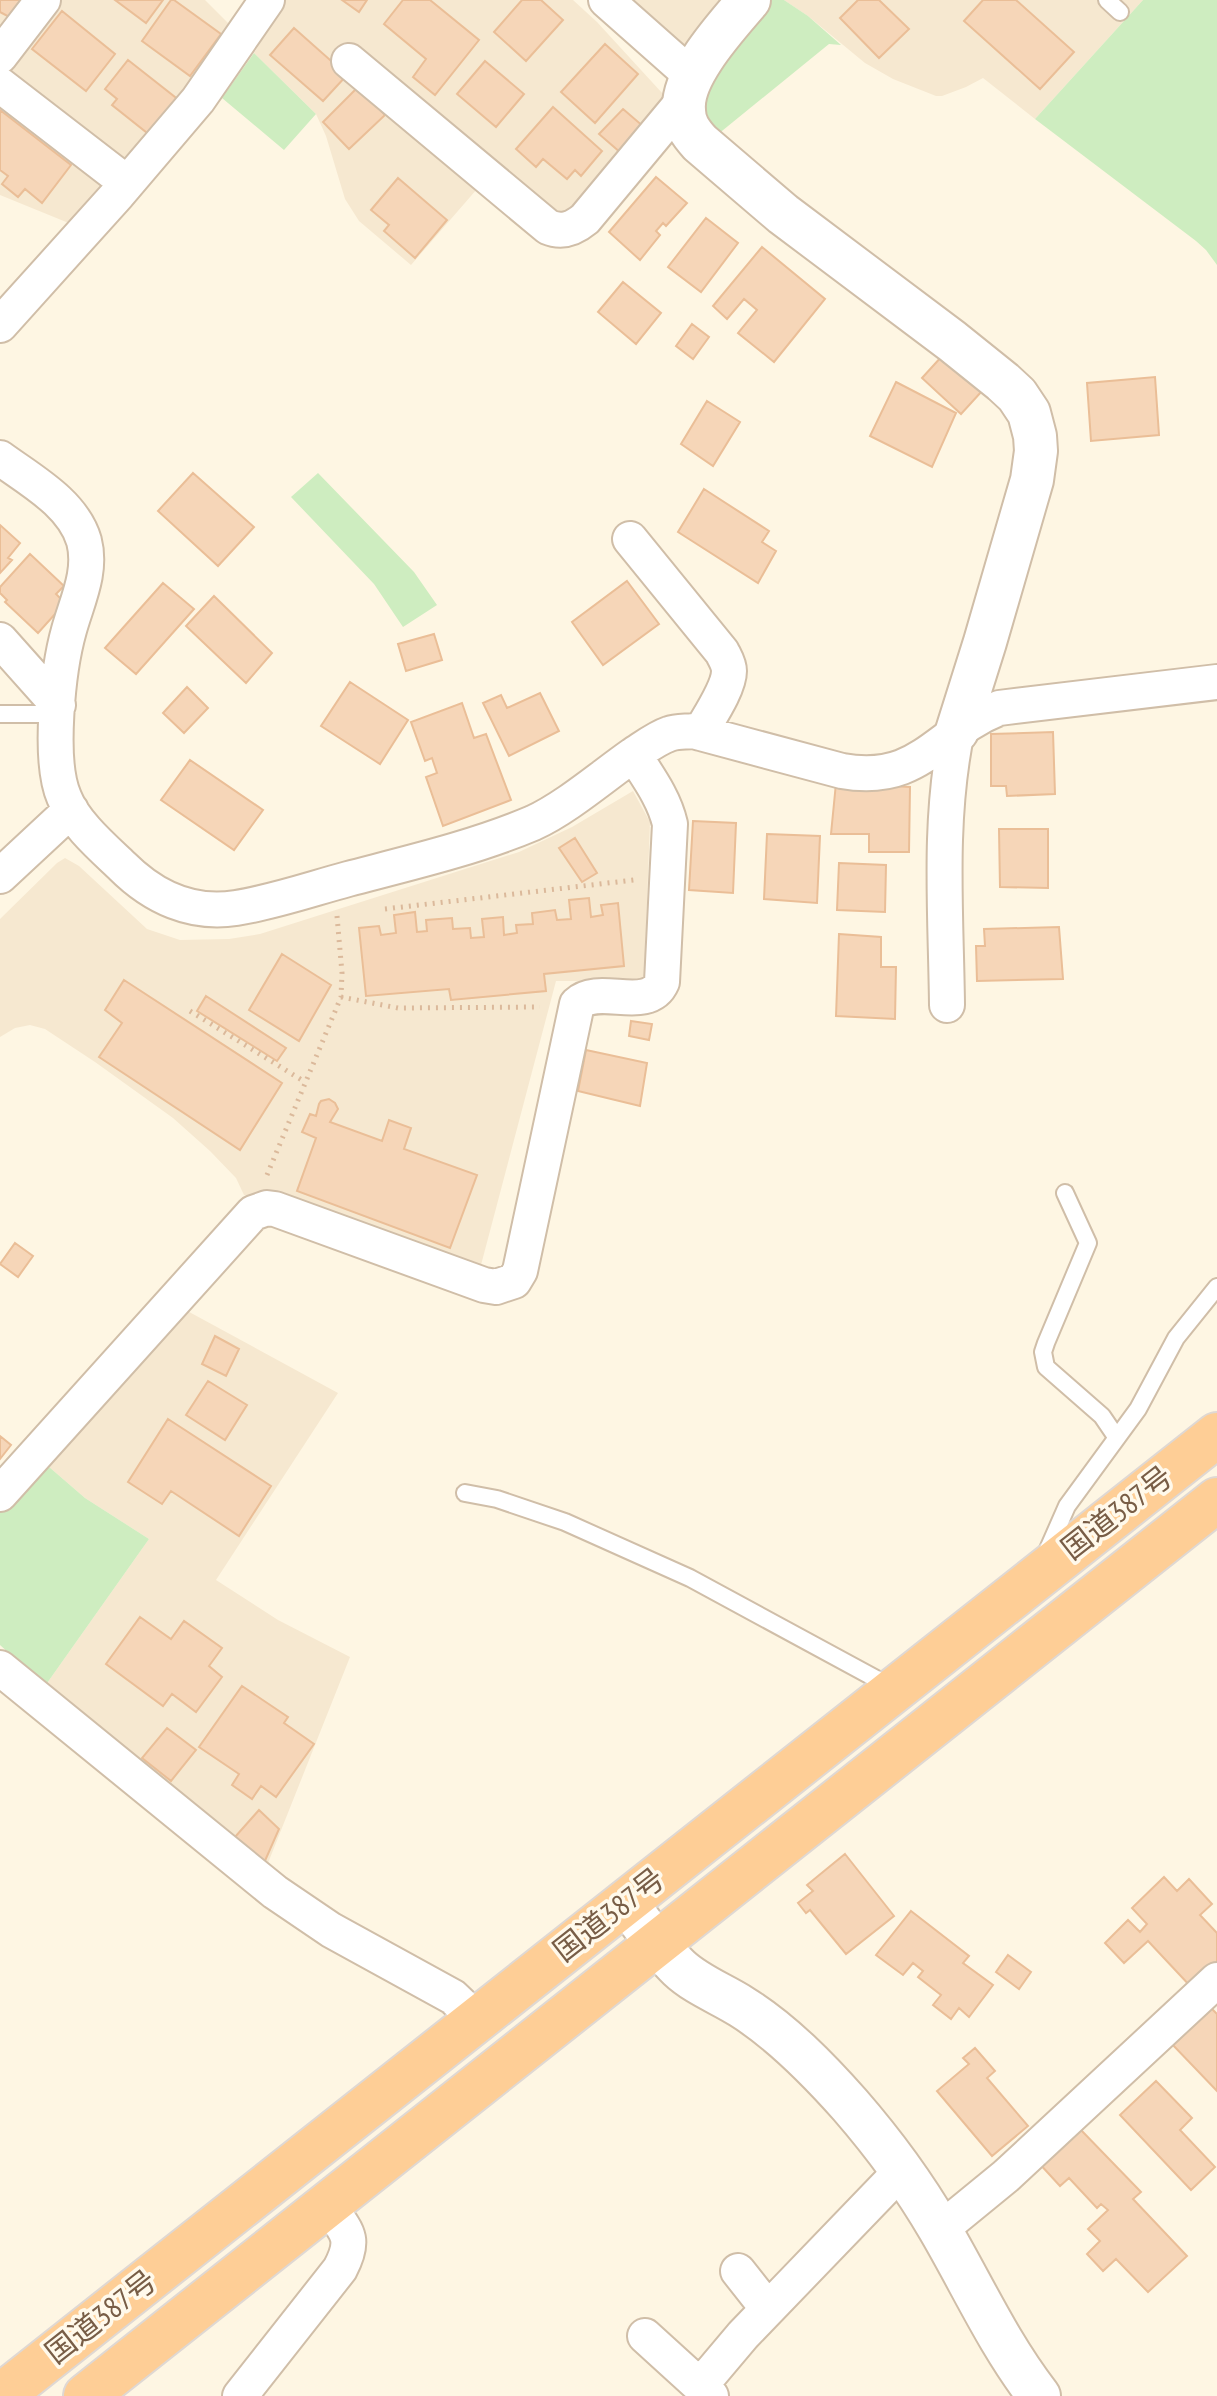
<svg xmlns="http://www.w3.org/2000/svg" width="1217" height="2396" viewBox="0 0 1217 2396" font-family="'PT Sans Narrow','Noto Sans JP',sans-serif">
<rect width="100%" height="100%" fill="#fef6e3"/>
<path fill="#f6e8d0" d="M0 0H205L231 26 188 93 76 226 0 195Z
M286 0H573L597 22 663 94 661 110 582 206 558 216 497 166 411 265 359 221 345 199 326 136 316 114 254 53Z
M620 0H734L690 52Z
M784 0H1143L1035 119 983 78 966 87 942 96H936L893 79 865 63 808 16Z
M633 791 650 822 644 981H556L481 1265 457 1261 279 1202 244 1195 236 1178 210 1151 173 1118 95 1062 45 1029 30 1025 15 1028 0 1037V919L57 863 65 858 79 866 147 929 180 940 229 939 260 934 519 852 572 827Z
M180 1307 338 1393 216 1580 278 1620 350 1657 266 1868 45 1686 149 1539 85 1498 41 1460Z"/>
<path fill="#ceedc0" d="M772 0H784L808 16 841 45 829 44 717 135C710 126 700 114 702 101 704 84 759 18 772 0Z
M1143 0H1217V265L1206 250 1196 241 1035 119Z
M254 53 316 114 284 150 222 98Z
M318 473 414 572 437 605 403 627 374 584 291 497Z
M41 1460 85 1498 149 1539 45 1686 0 1645V1505Z"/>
<path fill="#f6d6b8" stroke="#eabe97" stroke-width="2" d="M0 0H23L13 19 0 12Z
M115 0H163L146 23Z
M171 0H174L221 34 190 76 142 41Z
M342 0H367L359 12Z
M403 0H430L479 40 435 95 413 77 426 59 384 24Z
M522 0H541L563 20 526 61 494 32Z
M858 0H879L909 29 879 58 840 18Z
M983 0H1016L1074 52 1040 89 964 21Z
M62 11 115 54 86 91 32 49Z
M294 28 347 75 323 101 270 55Z
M605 44 638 74 595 123 561 92Z
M128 60 180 101 151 136 112 105 117 99 105 89Z
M485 61 524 94 496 127 457 94Z
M358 87 385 115 349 149 323 122Z
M553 107 602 151 581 176 575 170 567 179 543 159 536 167 516 149Z
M623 109 644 127 621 153 599 134Z
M0 110 71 165 42 203 25 189 18 197 2 184 8 176 0 170Z
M656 177 687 203 666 226 663 223 656 231 660 235 640 260 609 232Z
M398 178 447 220 415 258 384 231 389 225 371 210Z
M706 218 738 243 701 292 668 267Z
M762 247 825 299 774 362 738 333 757 310 744 299 727 319 713 306Z
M623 282 661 313 636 344 598 312Z
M692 324 709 337 693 359 676 346Z
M943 355 982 391 961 414 922 378Z
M1155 377 1159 435 1091 441 1087 383Z
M896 382 956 413 932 467 870 436Z
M707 401 740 422 713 466 681 444Z
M193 473 254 527 218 566 158 511Z
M704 489 769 531 762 542 776 551 758 583 678 532Z
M0 525 20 543 8 558 12 560 0 573Z
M30 554 64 586 56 594 65 603 38 633 5 602 7 600 0 593V587Z
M627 581 659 624 603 665 572 622Z
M163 583 194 609 136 674 105 648Z
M214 596 272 653 246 683 186 626Z
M434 634 442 660 406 671 398 644Z
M350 682 408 720 380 764 321 726Z
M187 687 208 708 184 733 163 713Z
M540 693 559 731 509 756 483 703 501 695 507 708Z
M462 703 474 738 486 734 511 800 443 826 426 777 437 773 432 758 425 761 411 722Z
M1053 732 1055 794 1007 796 1006 786H991V734Z
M190 760 263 810 234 850 161 800Z
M836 783 910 787 909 852H869V834H831Z
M693 821 736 823 733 893 689 890Z
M999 829H1048V888L1000 887Z
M767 834 820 836 817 903 764 899Z
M575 838 597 873 582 882 559 848Z
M839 863 886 865 885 912 837 910Z
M589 898 591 917 603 915 601 905 618 903 624 966 544 974 546 991 451 1000 449 989 366 996 359 928 379 926 381 935 396 933 394 915 415 912 417 932 427 931 426 920 452 918 453 929 470 928 471 938 484 937 482 919 503 917 504 935 517 933 516 925 533 924 532 913 555 910 557 920 571 919 569 900Z
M1059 927 1063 979 977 981 976 946H985L984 929Z
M839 934 881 937V967H896L895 1019 836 1016Z
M282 954 331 985 299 1041 249 1010Z
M124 980 282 1083 240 1150 99 1057 122 1023 105 1010Z
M206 996 286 1048 277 1061 197 1011Z
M631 1021 652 1024 649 1040 629 1036Z
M586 1050 647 1063 640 1106 578 1091Z
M329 1099 335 1103 338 1109 330 1122 382 1141 389 1120 411 1128 404 1149 477 1175 450 1248 297 1191 316 1138 302 1132 310 1114 316 1116 319 1104 321 1101Z
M15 1243 33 1256 18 1277 0 1264Z
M215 1336 239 1349 226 1376 202 1364Z
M208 1381 247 1405 225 1440 186 1415Z
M168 1419 271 1486 239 1536 171 1491 162 1504 128 1482Z
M0 1436 11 1445 0 1459Z
M140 1617 171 1639 184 1621 222 1648 209 1666 222 1677 196 1712 172 1694 163 1706 106 1664Z
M242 1686 288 1717 284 1723 314 1744 276 1797 261 1786 252 1799 232 1785 239 1774 199 1747Z
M167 1728 196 1750 171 1781 142 1758Z
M259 1810 279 1829 264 1863 235 1837Z
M845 1854 894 1916 846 1954 810 1910 806 1913 798 1903 813 1891 807 1885Z
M1164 1877 1177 1891 1189 1879 1212 1904 1200 1915 1217 1933V1967L1193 1989 1148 1941 1124 1963 1105 1943 1128 1920 1140 1932 1147 1924 1132 1908Z
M911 1911 969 1956 963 1963 993 1985 969 2017 959 2008 951 2019 933 2005 941 1995 918 1977 923 1971 913 1963 903 1975 876 1955Z
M1008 1955 1031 1972 1019 1989 996 1972Z
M1208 2005 1217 2014V2091L1170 2042Z
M975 2048 995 2071 987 2078 1028 2126 992 2156 937 2091 969 2064 963 2058Z
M1156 2081 1192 2118 1180 2130 1215 2167 1191 2190 1120 2115Z
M1080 2129 1141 2192 1133 2199 1187 2256 1148 2292 1116 2259 1103 2271 1087 2254 1100 2241 1088 2229 1108 2210 1101 2204 1097 2208 1069 2178 1060 2186 1038 2162Z"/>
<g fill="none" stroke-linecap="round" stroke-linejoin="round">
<defs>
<path id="service" d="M1107 0 1120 12
M0 714H57
M1065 1193 1088 1243 1046 1343 1043 1352 1046 1367 1102 1416 1117 1438
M465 1493 497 1499 565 1522 690 1578 893 1688
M1045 1556 1067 1506 1138 1409 1176 1338 1217 1287"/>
<path id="minor" d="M606 0 693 77
M0 56 43 0
M349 61 548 227C562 233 573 229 585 219L684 100
M0 85 127 183
M0 325 118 194 198 100 267 0
M0 458C30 480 73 503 84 541 92 572 77 601 69 630 58 669 48 760 64 797 74 823 102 847 122 866 153 897 192 915 236 908 274 902 311 889 348 879 409 863 474 848 533 823 566 808 603 776 633 755 644 748 657 738 669 734 677 731 686 732 693 731L842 771C920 785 936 733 999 708L1217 682
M630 539 722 652C725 658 729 664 729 671 729 688 709 717 700 733
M0 640 58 705
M0 876 71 810
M947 1005C946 914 938 821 957 731
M0 1494 253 1213 267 1208 275 1209 484 1285 496 1287 514 1281 520 1271 577 1004C599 983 648 1014 662 982L670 824C664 798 648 777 634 755
M0 1668 275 1892 331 1930 453 1997 476 2019
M940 2230 1006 2176 1217 1980
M738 2271 768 2309
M645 2336 711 2396
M700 2386 743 2335 901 2171
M240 2396 340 2269C357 2237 346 2231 327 2205"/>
<path id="tertiary" d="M749 0C727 26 681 75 684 110 684 124 691 133 700 143L783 214 952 341 1003 382 1017 395 1029 413 1035 436 1036 451 1032 480 985 642 957 731
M625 1902C643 1924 659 1949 679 1968 697 1985 722 1994 742 2007 782 2032 818 2069 850 2105 883 2143 914 2185 939 2228 973 2286 998 2343 1039 2396"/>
<path id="trunk" d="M1 2396 1217 1435
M86 2396 1217 1500"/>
</defs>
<use href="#service" stroke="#d0bea8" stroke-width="20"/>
<use href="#minor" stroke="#d0bea8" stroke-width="38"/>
<use href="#tertiary" stroke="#d0bea8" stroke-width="46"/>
<use href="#trunk" stroke="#dfd8d3" stroke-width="48"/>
<path stroke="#dbb99b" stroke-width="5" stroke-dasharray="2 6" stroke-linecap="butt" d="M385 909 634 880
M341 997 398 1008 540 1007
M190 1011 305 1082
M267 1175 341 997 342 973 337 916"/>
<use href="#service" stroke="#fff" stroke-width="16"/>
<use href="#minor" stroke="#fff" stroke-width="34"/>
<use href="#tertiary" stroke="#fff" stroke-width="42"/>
<use href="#trunk" stroke="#fece96" stroke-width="44"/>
</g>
<g text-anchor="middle" stroke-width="7" stroke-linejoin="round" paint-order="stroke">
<g font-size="30" fill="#785d46" stroke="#fff9eb">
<text transform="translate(1117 1513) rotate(-38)" y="10">国道387号</text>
<text transform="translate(609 1915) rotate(-38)" y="10">国道387号</text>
<text transform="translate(101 2317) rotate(-38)" y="10">国道387号</text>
</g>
</g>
</svg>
